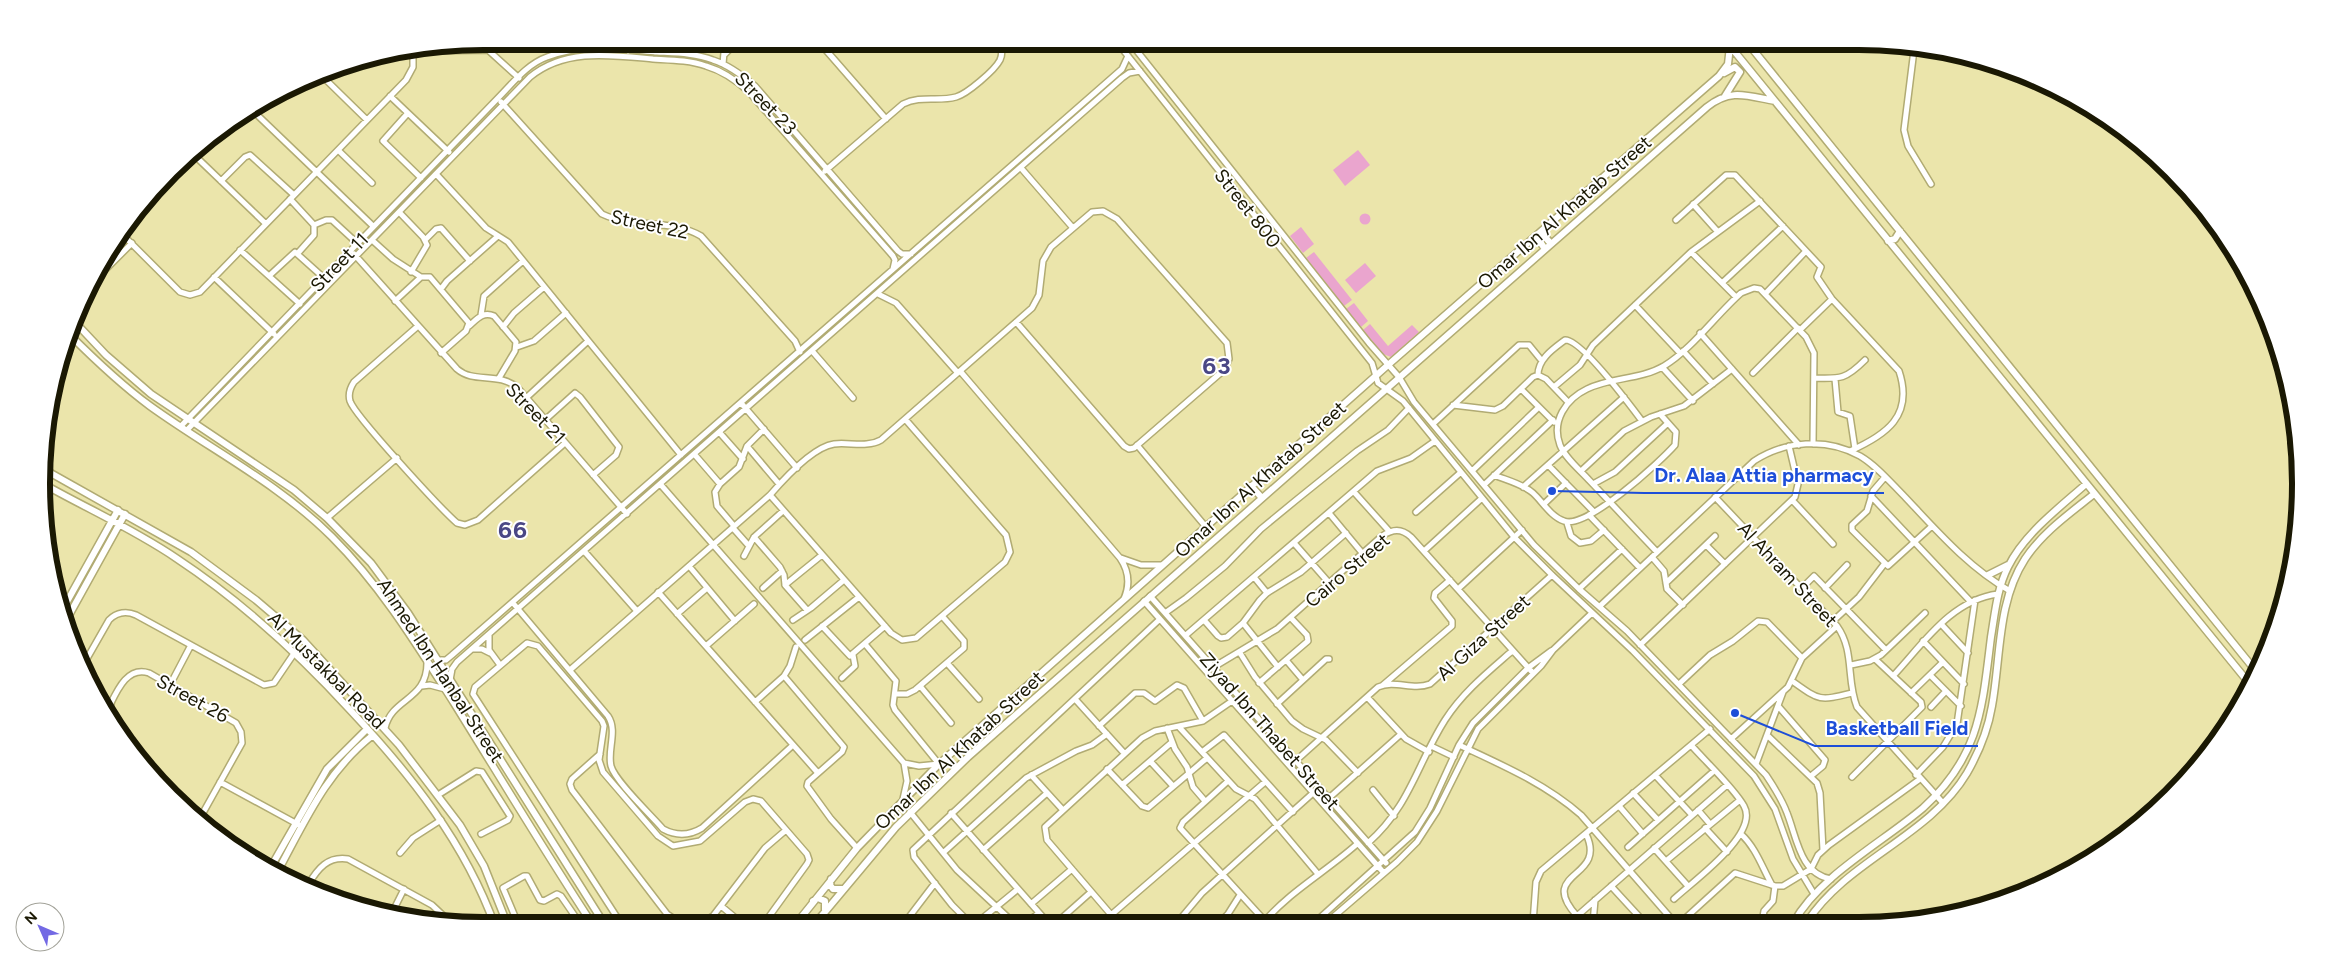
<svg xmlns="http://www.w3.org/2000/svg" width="2342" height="967" viewBox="0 0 2342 967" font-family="Figtree,sans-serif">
<rect width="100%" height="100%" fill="#ebe5ab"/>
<path fill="#eaa5ce" d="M1358 150 1370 165 1345 186 1333 170Z
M1359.5 219a5.5 5.5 0 1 1 11 0a5.5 5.5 0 1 1-11 0Z
M1301 227 1314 244 1303 253 1290 236Z
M1314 252 1352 300 1344 306 1306 258Z
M1365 263 1376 276 1356 293 1345 280Z
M1354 303 1368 321 1361 327 1346 309Z
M1370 324 1388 346 1412 325 1419 332 1391 357 1383 354 1363 330Z"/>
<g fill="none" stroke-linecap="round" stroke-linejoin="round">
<defs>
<path id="minor" d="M566 41 567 51
M818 41 886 119
M1116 41 1372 363 1378 383 1403 401 1514 537 1552 575 1633 651 1754 776 1775 809 1793 859 1814 894
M1129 41 1369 343 1399 377 1414 402 1534 545 1579 589 1627 631 1766 775C1774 787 1782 799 1787 813 1797 838 1800 874 1831 879
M1914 50 1904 130 1908 146 1931 184
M426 51 488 50 519 78
M628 51 629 41
M655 52 656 41
M724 55 738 41
M723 64 725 41
M320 74 367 120
M390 96 449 152
M501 102 602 214C634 229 670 218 701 236L795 341 800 352
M251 109 373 226
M408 113 383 141 421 178
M338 150 372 183
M191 152 266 224
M1021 168 1073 228
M825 171 903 104C921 95 938 102 956 97 967 94 995 70 1000 60 1003 53 1002 47 998 41
M436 174 486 228 508 242 681 455
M221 181 245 157 250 155 294 195
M290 199 314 225V235L298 253
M1693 204 1718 232
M399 212 423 237 427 245 411 272
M1676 220 1726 175H1735L1821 267 1817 277 1832 299 1899 371C1914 416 1886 435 1850 451
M314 225 326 220H332L357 243
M123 235 180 292 190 295 200 292 406 80 413 67V53
M372 240 393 259 421 277
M425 240 436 229 441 228 470 261
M240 250 300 304
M1691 252 1736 297
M354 254 457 369C474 384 498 371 518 388L627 514
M269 276 295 252 324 278
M214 277 274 334
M1722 283 1783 226
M91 284 132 243
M441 289 447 281 498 236
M1766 293 1806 251
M878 294 896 303 958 373
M395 301 421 277H430L469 323 466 331 441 353
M1635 305 1680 353
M481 315 484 296 523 261
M418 326 354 382C350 388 348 394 350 401 355 416 441 509 457 523L465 525 478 520 565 443
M469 326C477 319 483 311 494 316L516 342 515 351 499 378
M503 327 514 313 544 287
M1800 330 1832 299
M1700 333 1799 445
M517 347 534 341 566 313
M1683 351 1713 384
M813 352 853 398
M1662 367 1693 401
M960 371 1120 558C1129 571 1130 585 1124 599
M1753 373 1798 328
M1538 375C1538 359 1553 349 1565 340 1581 339 1630 405 1642 421
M1815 378C1841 379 1846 379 1865 360
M1835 379 1838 412 1850 416 1855 449
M1554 387 1580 365 1593 345 1691 252 1760 201
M1521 389 1554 422
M526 398 588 341
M741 403 797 468
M1453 405 1495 410 1503 406 1533 377 1538 375 1546 379 1568 402
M545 420 575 393 580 397 619 447 616 455 593 475
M1433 424 1519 345H1529L1542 361
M181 426 498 98C512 84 527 64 547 57 582 43 620 49 657 52 676 53 695 53 713 60 729 65 742 75 755 86L898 251 902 254H911
M187 430 530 77C565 48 611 55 653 59 671 60 689 60 706 66 723 71 736 80 749 92L893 256 895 260 893 269
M720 433 743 459
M1137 445 1206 527
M747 446 779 484
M695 455 720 484
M1548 465 1594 512
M1472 471 1539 407
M1581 471 1624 431 1651 417 1684 406 1732 369
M1494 475C1506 480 1523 484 1533 493 1542 501 1551 517 1564 521 1586 530 1660 462 1675 445L1676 432 1660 414
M1885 477 1873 491 1867 511 1852 525V530L1888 566 1932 526
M1593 484 1615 472 1668 423
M661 485 904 763 907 781 903 799
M1484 485 1553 420
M1523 487 1624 397
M1354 492 1389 531
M770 495 891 633 902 640 916 638 1005 562 1010 552 1006 535 905 419
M1871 496 1971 602
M1715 497 1837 626C1855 651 1846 680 1857 707L1943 803
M1792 500 1833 544
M1544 504 1566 483
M1416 512 1460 473
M1329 513 1363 554
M1589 515 1640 568
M327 518 397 458
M1567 523 1571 536 1580 543 1591 541 1604 530
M734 526 717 506 715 492 720 484 739 467 747 446 764 429
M733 528 749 546
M754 537 780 567 784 575 785 585 807 610
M1294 543 1330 584
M1706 545 1725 564
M584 551 637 611
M1424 551 1481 499
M1657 552C1634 528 1612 504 1589 480 1580 470 1565 458 1560 445 1551 421 1566 399 1587 389 1611 377 1640 380 1664 366 1692 349 1716 315 1741 293L1754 288 1760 289 1806 337 1814 353 1813 444
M744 556 754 537 783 511
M1652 557 1664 571 1667 589 1683 605
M1121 558 1141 565H1162
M689 566 735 621
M1254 577 1267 593
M1666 583 1715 536
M785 585 822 555
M763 588 782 571
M1802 588 1814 576 1886 650
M1825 588 1847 565
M1458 589 1522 530
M1579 589 1622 549
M658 592 818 773
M1150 596 1386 863
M1144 601 1384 873
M513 603 608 716C618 731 607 750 611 766 615 781 651 815 663 829 676 836 689 836 702 828L793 745
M1600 606 1754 461C1785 441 1826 437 1860 456 1877 466 1891 483 1905 497 1937 531 1969 568 2010 591
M1165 613 1186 598 1225 566 1261 529 1295 501 1357 451 1388 430 1409 408
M677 614 707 588
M793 620 811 608 844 580
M1204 620 1218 636 1221 638 1227 637 1243 623 1260 600 1267 593 1301 572 1346 533
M1833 621 1859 597 1885 563
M1243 623 1278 667
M1941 624 1968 653
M822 626 850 656 885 626
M489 635V650L500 665
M1186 635 1377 471 1411 458 1435 441
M805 640 859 597
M1923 641 1964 684
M865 644 896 681 893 705 895 710 939 764 919 766 904 763
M1640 645 1795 497 1798 484 1789 446
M706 646 754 604
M473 649H482L490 653
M1240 653 1255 677 1292 721 1303 729 1326 740 1358 773
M437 660H446L452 655 1122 69 1128 56
M1286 660 1303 680
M85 662 109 620C117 612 127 611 136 615L264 685 274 683 295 652
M947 663 979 699
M1851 665 1870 661 1881 655 1925 613
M570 670 770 495C783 480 813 447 834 444 849 442 867 448 881 440L1032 308 1039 295 1043 261 1051 247 1092 212 1103 211 1117 219 1227 343 1229 359 1224 370 1134 448 1129 449 1124 446 1016 322
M1207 671 1277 629 1382 536C1393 529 1401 528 1411 537L1533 673
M1930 675 1961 706
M784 676 844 747 842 752 808 782 807 786 831 819 857 848
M1893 676C1923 644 1951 600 1998 594
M842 678 855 666 853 655
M450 680 452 669 457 662 1122 78 1129 73 1140 71
M1792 681C1820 701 1819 701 1852 693
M1259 683 1308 641 1307 635 1291 618
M1679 684 1710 655 1733 641 1758 621 1767 622 1802 658
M170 685 191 645
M1383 685 1452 626V621L1434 598 1435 593 1450 580
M422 686 430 685 445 689
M920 686 951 723
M1911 693 1943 662
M895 694H907L915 690 964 648V641L942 616
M98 697 111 704
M1367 697 1406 739 1429 752
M1075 699 1124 753
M755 702 784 676 790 666 796 647
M1277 704 1326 659H1329
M1778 706 1825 760 1823 766 1811 776
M1931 707 1946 691
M106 713C115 696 125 665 149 673L236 723 241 732 242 743 199 820
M1099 726 1135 693H1144L1155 701 1177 685 1184 688 1203 721
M1179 727 1236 789 1255 799 1318 874
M385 728C392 697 428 701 427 661
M1167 728 1175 749 1187 767 1193 787 1205 801
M1767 735 1817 783 1820 793 1823 850
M1731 739 1788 687 1802 658 1837 626
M1459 745C1502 765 1546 784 1581 815L1675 923
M1431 746 1454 757
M1202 752 1224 735 1293 812
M600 754 572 779 570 784 572 790 667 914 679 922 691 924 703 922 713 916 765 848 786 830
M1150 761 1173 786
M1756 764 1783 692
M1290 766 1378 687C1395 679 1412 691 1430 684L1552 575
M1107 769 1142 806 1148 808 1207 758
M1031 775 1062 809
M1655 775 1692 815
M1916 775 1943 747 1957 724 1975 600
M1852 777 1922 707 1921 702 1875 659
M1228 781 1183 822 1180 828 1265 921
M220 782 299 825
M1122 785 1171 743
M1373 790 1394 816
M1633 793 1658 820
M438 795 476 771 482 772 510 816 508 820 481 834
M1329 798 1401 734
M1619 806 1643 834
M1698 810 1710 824
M910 812 957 870 1015 924
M951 813 1049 924
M1705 828 1727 852
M1741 834C1756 848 1762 867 1772 885
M1368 843C1410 806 1417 764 1445 720 1463 692 1488 672 1512 651
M1628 847 1714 771
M1654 848 1688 886
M983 850 1047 793
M944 852 1026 778 1076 751 1092 745 1107 734
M400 853 413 838 441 820
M1666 861 1740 800
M308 885C318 868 328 856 348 859L432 905 448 920
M1611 886 1645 923
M1674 899C1692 882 1760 834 1744 806 1734 788 1705 761 1691 745
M1031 904 1072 869
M721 906 744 925
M393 911 404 889
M1111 915 1265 782
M1577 916C1536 870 1608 880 1586 834
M1594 919H1602L1606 923
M1762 922 1764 911 1773 901 1775 886
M1263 923C1290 891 1327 871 1357 844
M1533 923 1536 882 1541 871 1710 729
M1569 923 1727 785
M1593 923 1595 900
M1680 923 1735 873 1775 886H1783L1811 869 1818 855 1829 845 1920 779
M970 924 979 921 1018 889
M971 924 952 905 914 857 913 850 1160 619
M1025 924 1039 913
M1055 924 1091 892
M1119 924 1047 840 1045 827 1142 738 1155 731 1203 721 1232 701
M1176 924 1202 893 1313 793
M1218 924 1228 914 1240 895
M1313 924 1415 832 1430 808 1459 745 1473 723 1528 668 1551 651
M1325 924 1397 862 1417 842 1437 811 1478 729 1541 666 1553 650 1592 613
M622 925 473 694 475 687 527 643 538 646 602 721 604 726 599 760 603 772 658 836 673 846 700 841 745 802 753 799 761 801 807 854 809 860 807 864 763 925
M903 925 935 883
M519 926 503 888 524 876H527L540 900 544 901 557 894 561 896 581 925"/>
<path id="tertiary" d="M1726 41 2249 683
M1746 41 2255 670
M1724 73 1735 67 1740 72 1725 96
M1541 232 1551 244
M1536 236 1545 249
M1888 241 1895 239 1900 231
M74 321 106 355 151 394 294 490 327 518 371 563 408 613 605 925
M68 333C94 359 120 384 150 406 211 450 278 483 332 537 381 586 417 645 454 703 500 777 545 852 593 925
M47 471 191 552 256 600 303 640 399 745 460 825 484 866 508 926
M47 486C90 510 135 530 176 558 241 601 298 653 351 711 411 775 465 843 495 926
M1251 486 1262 498
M1988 575 2008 565
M64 607 118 510
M68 617 125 514
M272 865 327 769 367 729
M279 869C306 819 327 771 373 735
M831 879 830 885 833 889H842
M813 901 818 898 825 901V910
M1794 922C1819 876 1883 842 1923 808 1980 756 1982 709 1991 637 1995 613 1997 589 2008 567 2024 534 2059 508 2086 484
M1807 922C1847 860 1929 837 1967 773 1979 752 1988 730 1992 706 2001 657 1997 602 2025 559 2043 532 2069 514 2094 494
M795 925 857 848 939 764 1388 365 1719 76 1728 64 1730 46
M814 925 896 827 968 757 1707 107C1731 88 1747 96 1775 101"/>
</defs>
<use href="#minor" stroke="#b1ab73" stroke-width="8"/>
<use href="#tertiary" stroke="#b1ab73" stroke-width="9"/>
<use href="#minor" stroke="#fff" stroke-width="5"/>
<use href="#tertiary" stroke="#fff" stroke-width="6"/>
</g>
<g text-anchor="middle" stroke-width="4" stroke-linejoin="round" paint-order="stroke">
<g font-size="19" fill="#1a1803" stroke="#fff">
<text transform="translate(766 103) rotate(46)" y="7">Street 23</text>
<text transform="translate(1248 208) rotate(52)" y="7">Street 800</text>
<text transform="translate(1564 212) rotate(-41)" y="7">Omar Ibn Al Khatab Street</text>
<text transform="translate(650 224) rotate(12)" y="7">Street 22</text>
<text transform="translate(339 262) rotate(-46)" y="7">Street 11</text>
<text transform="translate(536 413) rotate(46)" y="7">Street 21</text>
<text transform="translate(1260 479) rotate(-42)" y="7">Omar Ibn Al Khatab Street</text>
<text transform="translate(1347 570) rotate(-40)" y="7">Cairo Street</text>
<text transform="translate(1788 574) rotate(47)" y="7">Al Ahram Street</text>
<text transform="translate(1483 637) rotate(-42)" y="7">Al Giza Street</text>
<text transform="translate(327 670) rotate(45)" y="7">Al Mustakbal Road</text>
<text transform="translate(441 670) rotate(57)" y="7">Ahmed Ibn Hanbal Street</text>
<text transform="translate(193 698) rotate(29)" y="7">Street 26</text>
<text transform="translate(1270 731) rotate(49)" y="7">Ziyad Ibn Thabet Street</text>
<text transform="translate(959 750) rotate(-43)" y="7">Omar Ibn Al Khatab Street</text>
</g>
<g font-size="24" font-weight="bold" letter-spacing="1" fill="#4a4785" stroke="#fff">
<text x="1217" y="374">63</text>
<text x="513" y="538">66</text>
</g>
</g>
<path d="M0 0H2342V967H0ZM483 50H1859A433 433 0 0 1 2292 483V484A433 433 0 0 1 1859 917H483A433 433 0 0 1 50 484V483A433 433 0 0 1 483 50Z" fill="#fff" fill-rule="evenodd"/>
<path fill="none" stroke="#1a1803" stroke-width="6" d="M483 50H1859A433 433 0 0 1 2292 483V484A433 433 0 0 1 1859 917H483A433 433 0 0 1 50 484V483A433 433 0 0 1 483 50Z"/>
<path fill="none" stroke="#1d4ed8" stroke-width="2" d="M1552 491L1644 493H1884M1735 713L1815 746H1978"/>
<g fill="#1d4ed8" stroke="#fff" stroke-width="2">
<circle cx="1552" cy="491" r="5"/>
<circle cx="1735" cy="713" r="5"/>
</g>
<g font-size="20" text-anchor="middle" font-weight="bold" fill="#1d4ed8" stroke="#fff" stroke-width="4" stroke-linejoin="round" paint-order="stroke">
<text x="1764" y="482">Dr. Alaa Attia pharmacy</text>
<text x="1897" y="735">Basketball Field</text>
</g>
<g transform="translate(40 927) rotate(315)"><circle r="24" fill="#ffffff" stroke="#a3a39a"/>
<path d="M0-4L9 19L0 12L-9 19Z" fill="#7369e4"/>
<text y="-8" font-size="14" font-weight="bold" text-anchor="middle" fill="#1a1803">N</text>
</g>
</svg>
